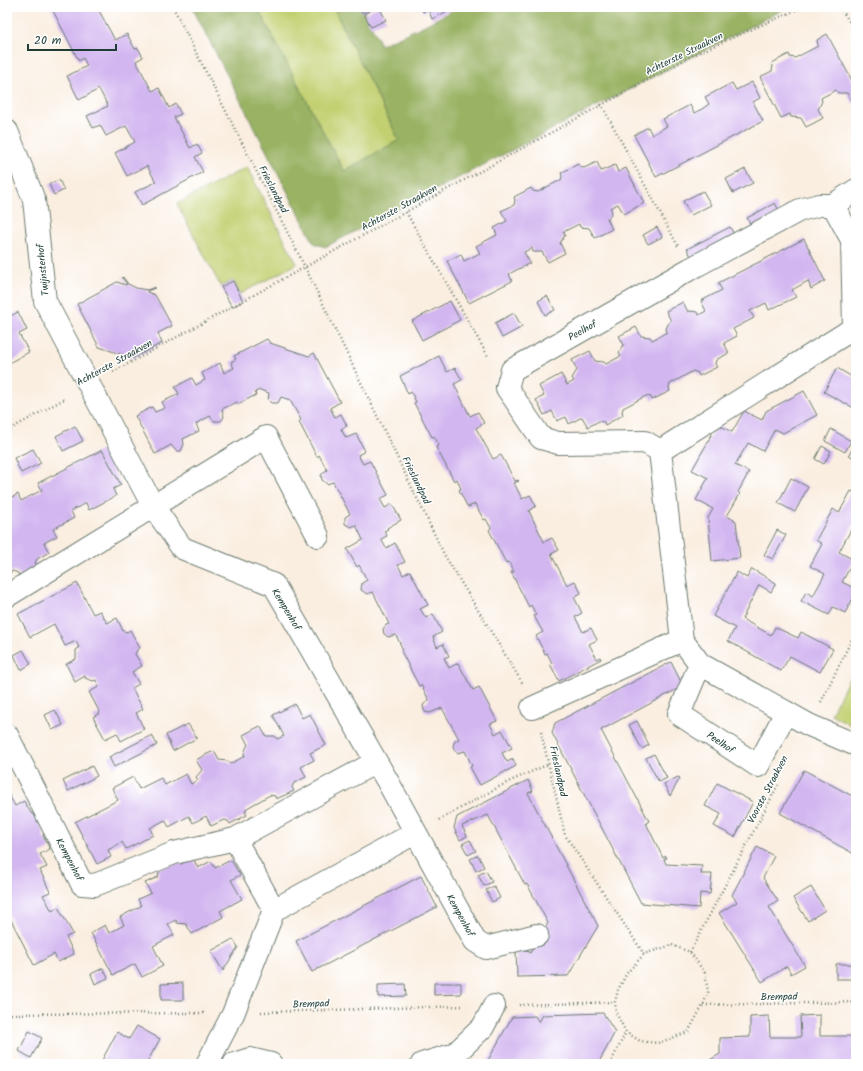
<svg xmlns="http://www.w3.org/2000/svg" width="863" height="1071" viewBox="0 0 863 1071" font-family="Kalam,sans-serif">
<rect width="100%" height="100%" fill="#fff"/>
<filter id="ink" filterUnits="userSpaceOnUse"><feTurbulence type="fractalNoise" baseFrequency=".025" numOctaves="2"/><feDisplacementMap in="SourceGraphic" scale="8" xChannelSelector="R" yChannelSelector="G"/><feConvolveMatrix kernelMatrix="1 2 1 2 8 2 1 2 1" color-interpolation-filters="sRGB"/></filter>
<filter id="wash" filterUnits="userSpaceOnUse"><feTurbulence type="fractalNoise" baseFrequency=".012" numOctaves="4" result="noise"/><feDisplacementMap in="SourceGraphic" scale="16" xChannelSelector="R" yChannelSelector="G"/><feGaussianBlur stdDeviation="0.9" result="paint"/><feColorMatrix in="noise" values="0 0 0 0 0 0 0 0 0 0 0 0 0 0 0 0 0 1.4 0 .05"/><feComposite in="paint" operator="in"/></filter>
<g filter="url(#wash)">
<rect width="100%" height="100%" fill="#faeee0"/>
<path fill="#c3d071" stroke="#718652" d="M257 7H333L399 140 344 171Z
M247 167 297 264 240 294 233 281 221 287 177 204Z
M856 665V728L831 714Z"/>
<path fill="#9ab263" stroke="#5c784c" d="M192 7H257L344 171 399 140 333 7H362L381 45 423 26 459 7H788L325 247 314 243Z"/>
<g id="blocks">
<path fill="#d2b6f0" d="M51 7H97L115 40 127 34 135 49 138 48 143 57 136 61 152 91 159 88 169 108 176 104 181 114 174 117 190 148 197 144 202 153 195 157 203 172 142 205 135 192 156 182 147 166 127 176 115 153 135 142 126 126 106 136 100 125 93 128 87 116 108 106 99 89 79 100 67 76 87 66 83 58 79 61Z
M360 7H374L362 13Z
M377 7H379L386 20 371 27 364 14Z
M421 7H455L432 19 428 9 423 12Z
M827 34 856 88V101L852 103 847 93H838L836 90 821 98 822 101 819 108 818 109 823 118 814 123 806 127 801 118 791 117 790 114 781 118 760 77 772 71 773 66 772 63 789 54 790 57 795 58 818 46 817 40Z
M752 82 760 98 753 102 763 121 656 177 634 135 648 127 652 135 667 126 663 119 690 105 694 113 702 109 709 104 705 97 732 83 736 90Z
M597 162 601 171 615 165 618 172 626 168 644 203 624 214 618 204 610 208 612 211 609 218H607L612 229 595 238 589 228 580 227 579 224 563 232 565 235 560 243 565 253 548 262 542 252H533L532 248 524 252 530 263 509 274 512 281 469 303 447 261 461 254 464 261 480 253 476 246 497 235 494 228 507 221 501 211 514 205 515 200 514 197 531 188 533 191 538 192 549 186 561 180 562 176 561 173 578 164 580 167 584 168Z
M745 169 753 183 733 193 726 179Z
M59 180 64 190 54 195 49 184Z
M703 191 711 205 691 215 683 201Z
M775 203 780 213 752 227 747 218Z
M657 227 662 237 648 244 643 235Z
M730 227 735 236 692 258 687 249Z
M804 239 825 281 811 289 808 281 792 290 796 297 769 310 766 303 750 311 754 318 733 329 737 336 724 343 729 353 716 360 715 364 717 367 699 376 698 373 693 371 670 384 669 388 670 391 652 400 651 397 646 396 623 408 622 412 623 415 605 425 604 422 599 421 588 427 582 417 569 424 566 417 557 421 552 411 544 415 536 400 544 396 539 386 561 374 567 385 574 381 572 378 577 370 572 360 590 351 595 361 604 362 606 364 621 356 619 353 622 346 624 345 619 336 636 327 641 336 650 337 652 340 660 336 667 332 666 329 669 322 671 321 666 311 683 302 688 312 690 311 697 312 699 315 706 311 701 301 722 290 718 283Z
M123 277 128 284 136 288 147 290 155 287V288L147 291V292L155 295 172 326 158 333 162 343 133 358 99 347 77 304 117 282 126 285 127 284 122 278Z
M233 281 243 301 232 307 221 287Z
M547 296 555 310 545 315 538 301Z
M450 301 460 320 422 340 412 321Z
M18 312 27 330 19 334 29 352 7 364V318Z
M514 313 522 327 502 338 495 323Z
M267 339 270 343 309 356 314 353 340 402 330 408 335 417 341 414 347 426 341 429 346 438 356 434 365 451 358 455 363 464 370 461 388 495 380 499 385 508 392 504 401 520 387 528 388 529 384 531 387 536 381 539 386 548 395 543 405 562 398 565 403 575 410 571 428 605 420 609 426 618 433 614 442 632 433 637 437 647 443 644 449 656 444 658 449 668 458 663 473 690 479 687 497 721 490 724 495 734 502 730 512 748 502 753 507 762 513 759 516 766 480 785 470 767 472 766 465 751 458 753 454 750 453 745 455 741 459 739 442 708 430 713 425 712 424 710 423 705 429 700 421 685 419 686 401 651 403 650 396 635 388 637 384 634 383 629 386 625 389 624 373 592 367 594 361 590 362 583 367 580 359 565 357 567 347 549 363 540 356 525 351 527 345 524V517L350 514 333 482 327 484 322 480 321 475 327 470 319 455 317 457 299 422 301 420 290 400 281 397 278 403H271L268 400 269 393 260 390 255 392 256 395 238 404 237 402 222 409 224 417 221 421H214L210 416 196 424 199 431 183 439 184 444 181 451H176L171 445 155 454 135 416 152 407 155 412 165 408 162 402 179 394 175 387 192 378 196 385 205 380 202 373 220 363 224 373 234 368 231 362 236 359 234 356Z
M439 356 447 372 455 368 462 380 454 384 470 416 478 412 484 423 476 428 493 459 501 455 515 481 518 480 519 481 514 483 522 499 530 495 536 506 529 511 544 542 552 538 559 550 551 554 567 585 575 581 581 593 574 597 582 613 575 617 583 632 591 628 597 640 589 644 597 659 600 657 601 659 559 681 550 664 552 663 547 653 545 654 536 636 543 632 534 616 536 615 531 605 529 607 511 572H514L509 562 506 563 489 530 491 528 486 519 484 520 475 504 468 507 467 506 459 490 461 489 457 479 454 481 436 447 439 445 434 436 432 437 414 403 416 402 411 392 408 394 400 376Z
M837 368 856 379V409L824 392Z
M804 391 817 415 783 433 775 429 763 451 748 443 735 465 749 472 738 492 740 494 727 516 736 521 740 558 712 561 708 518 713 509 696 500 708 478 692 470 705 447 717 424 732 432 744 411 762 420 766 411Z
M75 426 83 441 63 451 56 436Z
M831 429 851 441 845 452 825 441Z
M856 442V459L849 455Z
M822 446 831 451 824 464 815 459Z
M33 449 41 463 21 473 14 458Z
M102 450 121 485 113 489 116 496 89 510 86 503 71 511 74 518 53 529 57 536 44 543 49 552 37 559 35 563 37 566 19 576 18 573 13 571 7 574V500L18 494 21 501 42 490 38 483Z
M791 478 808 487 795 512 778 503Z
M851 491 856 493V523L855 522 839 552 854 560 842 582 856 589V593L845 613 833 607 829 615 801 601 806 592 813 596 825 574 810 566 822 544 816 540 833 509 839 513Z
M777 530 786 535 773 559 764 555Z
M752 569 776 583 771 592 759 585 742 619 771 635 775 627 798 638 801 632 833 649 820 672 790 656 781 671 728 641 735 628 713 616 737 572 747 578Z
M77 583 93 614 100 611 107 623 117 618 123 631 127 632 130 630 140 648 137 650 135 654 142 666 132 672 139 684 132 688 143 709 136 713 144 729 121 741 117 733 105 739 93 717 100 713 89 692 99 687 96 680 93 681 85 678V676L75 682 66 664 76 659V650L79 648 76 641 65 646 54 624 30 637 18 614Z
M23 650 31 664 21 670 14 655Z
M671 662 683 686 601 730 649 821 646 823 663 858 666 856 667 858 664 859 666 864 702 866 701 874H712L710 894 700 893 699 908 641 903 552 733 555 723Z
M295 704 302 718 310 714 326 745 310 753 314 760 301 767 306 777 294 783 292 787 294 791 276 799 275 796 270 795 247 808 245 812 247 815 230 824 228 821 224 820 211 826 206 816 193 823 189 816 169 827 165 820 150 828 153 835 140 842 126 849 122 842 108 850 111 857 97 864 75 822 118 800 112 788 133 777 139 789 161 778 165 785 186 774 191 784 198 780 196 777 202 770 196 760 205 755 214 751 219 760 228 761 230 764 245 756 244 753 247 746 248 745 243 735 260 726 266 736H275L277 739 284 736 273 715Z
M55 710 63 725 52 730 45 715Z
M637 721 649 745 642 749 629 725Z
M188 724 197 738 173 751 166 735Z
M152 735 157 745 114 767 109 757Z
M654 754 667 778 659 782 646 758Z
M92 766 97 776 68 791 63 781Z
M804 770 856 798V855L780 813Z
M678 777 680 778 670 796 664 784Z
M528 780 533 791 528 793 598 926 568 976 517 977 516 951 527 950 530 953 548 923 527 884 525 885 488 815 462 826 467 836 460 840 454 828 457 817Z
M717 783 753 802 735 837 714 826 721 814 705 806Z
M8 793 15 806 24 801 31 813 35 815 44 832 43 836 50 849 40 854 47 867 40 870 50 892 43 895 52 911 58 907 73 934 66 937 74 954 58 962 54 954 34 965 7 912V794Z
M470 840 476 851 468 855 462 844Z
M757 847 774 856 763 878 778 901 769 907 805 966 791 974 787 966 762 982 719 913 737 902 732 895Z
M478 855 484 867 476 871 470 859Z
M193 858 198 868 211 861 215 868 231 860 240 875 231 880 242 899 220 911 223 917 192 934 186 924 177 923 176 920 168 924 174 935 153 946 163 966 142 977 135 964 113 975 91 933 105 925 109 933 124 925 120 917 141 906 138 899 151 893 145 883 158 877 159 872 157 869 177 863 181 864Z
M486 871 492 882 484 886 478 875Z
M421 876 437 907 312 972 296 941Z
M494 886 500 898 492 902 486 890Z
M811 887 825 910 808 921 793 898Z
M233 939 238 947 223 971 211 951Z
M836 964H856V979H836Z
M103 968 108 978 95 984 91 974Z
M183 983V1000H161V984Z
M434 983H461V994L434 995Z
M405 984 406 996 378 997V985Z
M603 1013 615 1032 598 1064H486L512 1017 535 1016 539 1022 543 1015Z
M820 1015V1036H856V1064H703L720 1054V1038L750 1037V1017L769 1016 770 1037H801L800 1016Z
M137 1026 160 1039 146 1064H100L117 1032 129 1039Z
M29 1031 42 1038 31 1058 19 1051Z"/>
</g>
</g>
<g filter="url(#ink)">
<use href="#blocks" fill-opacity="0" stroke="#6c7b70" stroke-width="1"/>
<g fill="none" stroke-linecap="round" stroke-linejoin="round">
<defs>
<path id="minor" d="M7 131 34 200 45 301 153 506 182 548 274 585 388 782 475 941 486 948 537 935
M833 205 852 240 854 328
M660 451 645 442 558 443 541 438 507 388 512 370 690 269 800 210 819 205H833L856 190
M660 451 682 640 700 664 809 725 856 745
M660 451 854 328
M7 596 266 437 318 536
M700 664 679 714 758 766 786 712
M532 708 682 640
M7 735 82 884 95 885 174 853 235 839 376 762
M274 910 415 833
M207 1064 233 1014 274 910 235 839
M234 1064 250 1059 271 1064
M422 1064 455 1054 483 1027 494 1006"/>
</defs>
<use href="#minor" stroke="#6c7b70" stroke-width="24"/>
<path stroke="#6c7b70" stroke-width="2.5" stroke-dasharray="1 3" stroke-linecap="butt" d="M173 7 305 267 445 556 523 684
M840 7 856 32
M601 104 678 246
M406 212 489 358
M113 372 693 55 803 7
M7 431 66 398
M821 702 856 631
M541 732 565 835 644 954
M439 820 508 782 549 764
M672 945 690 952 705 973 708 992 703 1005 688 1032 658 1043 640 1041 626 1032 616 1013 615 1002 618 990 627 973 644 954Z
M690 952 778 785
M519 1005 615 1002
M703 1005 856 1002
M261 1012 464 1006
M7 1014 204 1013
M610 1064 626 1032"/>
<use href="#minor" stroke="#fff" stroke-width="22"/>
</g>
</g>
<g text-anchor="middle" stroke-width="3" stroke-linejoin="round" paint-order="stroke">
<g font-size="10" fill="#1f3d34" stroke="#fff">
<text transform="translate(684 53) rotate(-26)" y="4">Achterste Straakven</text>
<text transform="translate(274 189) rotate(63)" y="4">Frieslandpad</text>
<text transform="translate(399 207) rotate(-29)" y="4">Achterste Straakven</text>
<text transform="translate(42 270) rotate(-96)" y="4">Twijnsterhof</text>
<text transform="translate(582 330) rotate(-29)" y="4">Peelhof</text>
<text transform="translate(114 362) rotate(-29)" y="4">Achterste Straakven</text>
<text transform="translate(417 480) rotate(64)" y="4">Frieslandpad</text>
<text transform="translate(287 609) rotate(59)" y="4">Kempenhof</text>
<text transform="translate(721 742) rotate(34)" y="4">Peelhof</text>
<text transform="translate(559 771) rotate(78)" y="4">Frieslandpad</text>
<text transform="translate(767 789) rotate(-62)" y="4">Voorste Straakven</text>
<text transform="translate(70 859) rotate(62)" y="4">Kempenhof</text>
<text transform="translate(461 915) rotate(61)" y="4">Kempenhof</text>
<text transform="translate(779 996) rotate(-1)" y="4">Brempad</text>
<text transform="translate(311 1003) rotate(-2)" y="4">Brempad</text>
</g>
</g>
<rect width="863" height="1071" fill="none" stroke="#fff" stroke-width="24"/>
<path d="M28 44v6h88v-6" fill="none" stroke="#1f3d34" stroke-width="2"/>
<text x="34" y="44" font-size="12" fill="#1f3d34" stroke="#ffffff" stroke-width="3" paint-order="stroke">20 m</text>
</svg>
